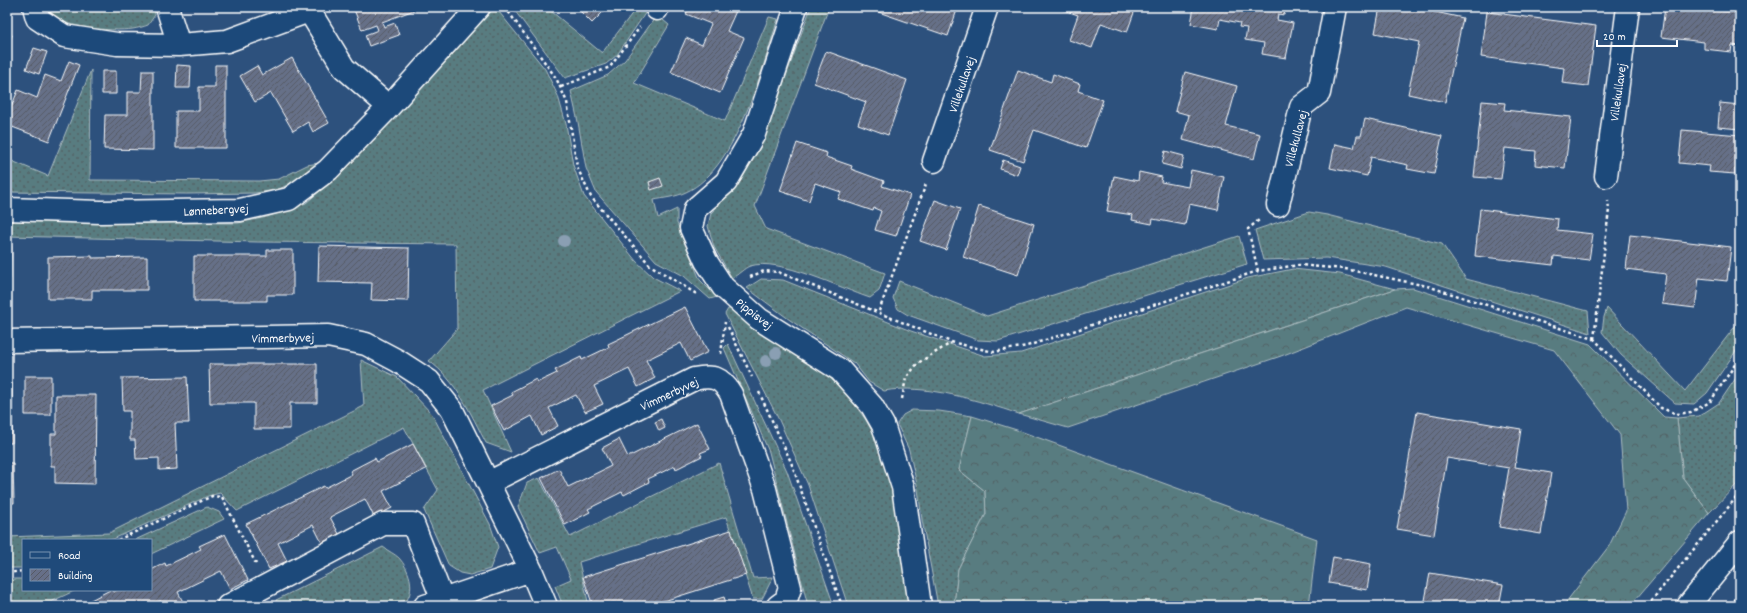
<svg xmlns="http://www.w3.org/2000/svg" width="1747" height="613" viewBox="0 0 1747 613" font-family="Dekko,sans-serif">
<defs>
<pattern id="grass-dots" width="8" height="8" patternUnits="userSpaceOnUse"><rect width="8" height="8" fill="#597b80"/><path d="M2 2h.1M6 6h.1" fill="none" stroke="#526466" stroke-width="1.8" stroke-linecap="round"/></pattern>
<pattern id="forest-crowns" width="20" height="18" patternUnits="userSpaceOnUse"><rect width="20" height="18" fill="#597b80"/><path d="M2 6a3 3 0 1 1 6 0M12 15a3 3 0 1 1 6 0" fill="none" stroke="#526466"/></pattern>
<pattern id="building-hatch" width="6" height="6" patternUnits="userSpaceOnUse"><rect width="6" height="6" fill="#666f88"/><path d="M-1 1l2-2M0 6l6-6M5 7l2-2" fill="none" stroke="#565a64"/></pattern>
</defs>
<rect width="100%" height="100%" fill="#2d517d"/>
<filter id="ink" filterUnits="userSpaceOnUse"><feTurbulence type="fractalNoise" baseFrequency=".025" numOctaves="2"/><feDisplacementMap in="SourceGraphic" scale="8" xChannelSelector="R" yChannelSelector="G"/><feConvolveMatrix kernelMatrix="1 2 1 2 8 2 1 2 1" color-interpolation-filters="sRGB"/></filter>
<g filter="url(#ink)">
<path fill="url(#grass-dots)" stroke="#acbdc0" d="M42 7H154L155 15 148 25C143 27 138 28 133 29 112 32 52 28 42 7Z
M495 7 545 69 558 96 566 124 573 165 584 196 636 261 653 277 680 291 483 390 511 452 486 443C471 414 456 380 429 361L457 329 456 244 258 242 7 236V221L238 223 267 217 306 203 342 172Z
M512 7H546L602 53 637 7H647L648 9 617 55 606 64 565 78Z
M811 7H829L755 206 766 229 885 273 879 291 870 298C840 288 779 257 750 266 744 268 738 275 732 278L714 247 708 226 711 213 740 182 760 148Z
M657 15 669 25 634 83 725 121 769 17 778 19C762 68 737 169 686 192 676 197 664 198 654 200L658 218 677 209V223L700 280 717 297 710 299 684 276 656 261 596 192 586 168 578 122 571 91 608 75 625 60Z
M91 70 90 180 259 181 279 179 307 165 319 163 302 178 277 190 255 193 187 194 7 192V159L48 176Z
M1309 212 1327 215 1442 244 1466 279 1588 311 1590 333 1386 267 1326 258 1263 260 1255 230Z
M1239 236 1247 264 998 341 978 340 908 315 898 309 893 298 899 281 987 316Z
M1293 269 1340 274 1395 289 1019 414C979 401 925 383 884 391L869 382 854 363 790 320 747 288 761 279 783 280 911 331 985 356 1021 353 1248 278Z
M1607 308 1685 391 1740 320V345L1707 393 1694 404 1675 403 1621 355 1602 332 1604 317Z
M728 309H731L828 376 849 397 866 420 881 448 891 484 911 606H848L808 485 779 420 725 314Z
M728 344 787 471 834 606H808L769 452 724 348Z
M361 360 397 377 432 414 490 524 498 547 490 569 470 575 460 573 449 566 424 510 438 490 404 427 237 511 220 493 208 496 111 540H23V568H7V537L109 533 364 406Z
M1740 372V481L1709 513 1683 478 1677 418 1699 416 1719 403Z
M912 410 939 411 972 416 959 470 985 491 986 514 958 569 954 606H938L922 520 918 489 909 450 897 424 903 415Z
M719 463 753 578 773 577 762 599H753L726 517 579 562 589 606H563L555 586 571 579 557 547 540 553 518 507 527 483 539 478 570 537Z
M207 507 219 512 224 519 151 554V540H135Z
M383 547C388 551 395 554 399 558 409 569 415 587 407 600L380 606H277L276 600Z
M7 579H23V590H76L42 606H7Z"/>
<path fill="url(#forest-crowns)" stroke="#acbdc0" d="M1413 288 1590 344 1664 417 1677 418 1683 478 1709 513 1630 606H1563L1609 546 1626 511 1620 435 1554 350 1406 307 1281 356 1068 428 1019 414 1395 289Z
M972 416 1020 431 1317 539 1309 606H954L958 569 986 514 985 491 959 470Z"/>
<path fill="url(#building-hatch)" stroke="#fff" d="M353 7H422L382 22 384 27 395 23 399 35 369 46 365 35 378 30 376 25 362 30Z
M576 7H608L592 23Z
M689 7H727L736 11 727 31 744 38 720 93 671 72 686 38 702 45 711 24 686 14Z
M864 7H958L948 36Z
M1055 7H1136L1127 32 1101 23 1092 48 1069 40 1078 15Z
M1194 7H1286L1284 15 1278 14 1277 20 1293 23 1286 58 1262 54 1264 43 1245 40 1247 28 1239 27 1240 23 1220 19 1218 29 1191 24Z
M1380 7H1412L1463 18 1445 102 1408 94 1419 42 1375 33Z
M1665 7H1682L1740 13V46L1732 45 1731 52 1704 49V42L1661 37Z
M1487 12 1596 26 1588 86 1562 83 1564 68 1481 57Z
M7 33 12 35 7 48Z
M34 48 47 52 39 74 26 69Z
M826 51 907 80 888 135 858 124 866 102 814 83Z
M292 58 329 123 313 132 308 122 293 131 271 93 255 102 240 76 257 66 262 75Z
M69 61 79 65 49 141 7 125V118L18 90 37 98 45 75 61 81Z
M177 65 191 66 190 88H176Z
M215 65H226V148H176V111H199V87H215Z
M1018 70 1051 82 1053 74 1080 84 1078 91 1103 100 1086 148 1034 130 1023 161 990 150Z
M102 71H116V94H102Z
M142 71H153V150L104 149 105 115H127V92H141Z
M1185 72 1237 86 1226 126 1260 134 1254 159 1183 140 1189 115 1175 111Z
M1482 101 1505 103 1504 110 1571 117 1565 168 1535 165 1536 151 1505 148 1501 179 1474 177Z
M1720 103 1740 105V129L1718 127Z
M1365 119 1442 136 1434 174 1407 169 1408 165 1371 157 1367 176 1330 168 1335 144 1354 148 1357 136H1361Z
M1682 130 1740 135V169H1735V174L1709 172 1710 166 1679 163Z
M797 143 827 153 826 157 852 166 851 169 884 181 882 186 910 195 896 236 875 230 881 211 874 208 873 211 838 199 841 192 815 183 809 201 780 191Z
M1165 151 1184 156 1181 169 1162 164Z
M1003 160 1020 166 1017 175 1000 169Z
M1191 170 1224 177 1218 210 1189 204 1185 225 1153 219 1152 224 1132 220 1133 215 1107 211 1114 176 1138 181 1139 172 1162 177 1161 182 1188 187Z
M660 178 663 186 651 190 649 182Z
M935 200 960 209 946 250 920 241Z
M979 206 1034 224 1018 275 963 257Z
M1480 209 1558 219 1557 230 1593 234 1589 260 1554 256 1553 265 1475 256Z
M1630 235 1731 247 1727 281 1699 278 1695 308 1662 304 1666 274 1626 269Z
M7 246H11L10 279H7Z
M319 246 409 248 408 301 371 300 372 283 318 282Z
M267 250H293V295H267V301H194V256H267Z
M92 256V258L147 257V290H92V299H48V257Z
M685 307 708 352 690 361 681 343 646 360 655 378 638 387 629 369 594 386 603 404 585 412 576 395 549 408 558 426 541 435 532 416 504 431 491 406 513 395 511 392 536 379 538 382 557 373 555 370 581 357 582 360 609 347 608 344Z
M209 364H317V403H290V429H254V403H210Z
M25 376H51V415H25Z
M187 377 189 423H175L177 469 159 470V458L136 459 135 440H130V411H123L122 378Z
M7 383H12V443H7Z
M56 395H96L95 484 55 483V466H51V434H56Z
M1417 412 1521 429 1515 467 1551 473 1541 534 1499 527 1509 468 1447 458 1434 535 1397 529Z
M661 419 665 428 659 431 655 422Z
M697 423 710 449 700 453 702 456 676 469 675 466 648 479 649 482 624 495 622 492 588 509 590 512 565 525 541 478 559 469 568 487 611 466 602 448 619 439 628 457Z
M413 444 426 469 383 491 392 508 374 517 365 499 330 517 339 534 322 543 313 525 278 543 287 561 269 569 246 524 324 486 325 488 352 474 350 471 375 458 377 462Z
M7 463H13L14 503H7Z
M731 530 746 575 648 606H593L583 577Z
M225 534 248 580 230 589 221 571 178 592 185 606H163L161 601 150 606H87L89 605 87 602 110 590H113L114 592 118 590H151V570L165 563 166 566 201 549 199 546Z
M1333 557 1371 564 1367 590 1329 583Z
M1430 573 1503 585 1499 606H1424Z
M724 597 727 606H716L714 600Z"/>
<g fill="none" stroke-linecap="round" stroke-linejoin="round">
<defs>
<path id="minor" d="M34 7 37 18 64 36 117 44 179 45 227 41 309 11
M167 7 179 45
M307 7 344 68 389 107
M796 7 754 134 726 182 695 209 691 228 706 261 723 287 759 319 840 370 872 406 883 425 903 487 920 606
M657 9 658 7
M934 161 987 7
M1606 176 1628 7
M1278 205 1301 107 1319 93 1335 7
M7 209 101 212 240 210 289 199 328 170 389 107 479 7
M7 341 328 336 366 344 398 361 429 381 452 410 531 570 546 606
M488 483 694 379C713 375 721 377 731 394L765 489 790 588 786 600 778 606
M228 606 383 524H413L443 601
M425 606 531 570"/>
<path id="tertiary" d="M1688 606 1740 542"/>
</defs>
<use href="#minor" stroke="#fff" stroke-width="25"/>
<use href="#tertiary" stroke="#fff" stroke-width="25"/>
<path stroke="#fff" stroke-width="2.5" stroke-dasharray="3 3" stroke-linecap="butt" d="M505 7 556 78 567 102 577 167 591 197 650 265 698 295
M561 87 610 67 640 27
M1258 271 1248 229 1259 220
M750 277 764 271 778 272 951 342 994 352 1027 346 1258 271 1299 265 1345 269 1427 286 1594 339 1661 408 1677 414 1691 412 1710 402 1740 357
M879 311 926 184
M728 327 752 377
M1594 339 1609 209 1608 201
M721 354 725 322
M759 392 791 462 842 606
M902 399 906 378 918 363 951 343
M118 540 212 496 222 497 256 564
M7 573 23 571
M1647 606 1740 493
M1730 606 1740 595"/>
<use href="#minor" stroke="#1f4a7a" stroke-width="22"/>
<use href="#tertiary" stroke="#1f4a7a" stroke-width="22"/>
</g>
<g fill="#8a9fb3">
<circle cx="564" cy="241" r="6"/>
<circle cx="776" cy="353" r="6"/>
<circle cx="766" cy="361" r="6"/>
</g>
</g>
<g text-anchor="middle" stroke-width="4" stroke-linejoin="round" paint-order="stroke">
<g font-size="13" fill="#fff" stroke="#1f4a7a">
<text transform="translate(961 84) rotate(-71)" y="5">Villekullavej</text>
<text transform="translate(1617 92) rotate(-82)" y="5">Villekullavej</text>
<text transform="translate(1295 138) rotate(-75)" y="5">Villekullavej</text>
<text transform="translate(216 209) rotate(-3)" y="5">Lønnebergvej</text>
<text transform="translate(755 313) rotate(38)" y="5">Pippisvej</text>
<text transform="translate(283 337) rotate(-1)" y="5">Vimmerbyvej</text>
<text transform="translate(669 393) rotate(-25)" y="5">Vimmerbyvej</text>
</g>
</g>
<rect width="1747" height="613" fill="none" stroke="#1f4a7a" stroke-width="24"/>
<rect x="12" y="12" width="1723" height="589" fill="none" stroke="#fff" stroke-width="1.5" filter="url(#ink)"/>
<rect x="22" y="539" width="130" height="52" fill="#1f4a7a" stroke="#7992af"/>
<rect x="30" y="552" width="20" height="6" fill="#1f4a7a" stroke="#7992af"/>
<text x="58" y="559" font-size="12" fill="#ffffff">Road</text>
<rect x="30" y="569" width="20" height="12" fill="url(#building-hatch)" stroke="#7992af"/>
<text x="58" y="579" font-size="12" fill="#ffffff">Building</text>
<path d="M1597 40v6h80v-6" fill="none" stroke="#ffffff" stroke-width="2"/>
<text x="1603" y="40" font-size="12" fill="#ffffff" stroke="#1f4a7a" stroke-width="3" paint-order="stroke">20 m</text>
</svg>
